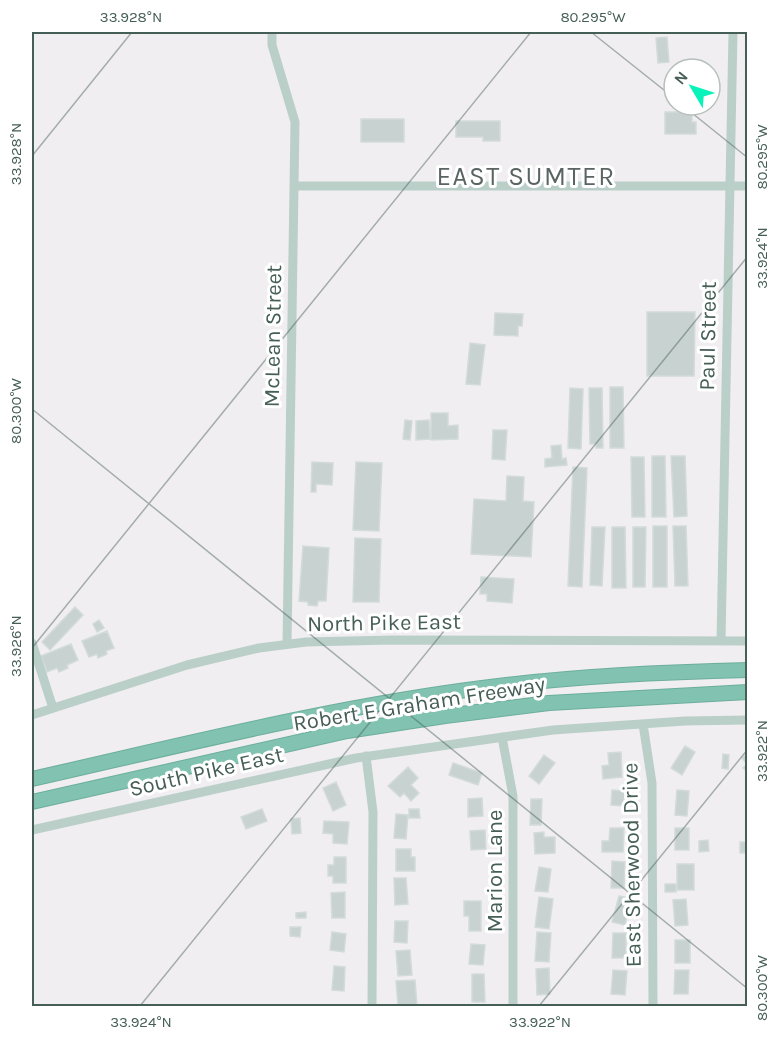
<svg xmlns="http://www.w3.org/2000/svg" width="779" height="1038" viewBox="0 0 779 1038" font-family="Karla,sans-serif">
<rect width="100%" height="100%" fill="#f1eef1"/>
<path fill="#c8d2d0" stroke="#d2dbda" stroke-width="1.5" d="M667 37 669 62 658 63 656 38Z
M665 112H692V122H696V134H665Z
M361 119H404V142H361Z
M456 121H500V141H483V137H456Z
M647 312H695L694 376H647Z
M495 313 523 314 522 326H518V336L494 335Z
M470 343 485 345 480 385 466 384Z
M610 387H623L624 448H610Z
M570 388 583 389 581 449 568 448Z
M589 388H602L603 448H596V444H590Z
M431 413H448V426L458 425V439L431 440Z
M405 420 412 421 410 440 403 439Z
M429 420 430 439 416 440V421Z
M493 430H507L505 460 492 459Z
M561 445 562 459 566 458 567 465 545 467V459L552 458 551 446Z
M652 456H665L666 517H652Z
M671 456H685L687 516 674 517Z
M631 457H644L645 517H632Z
M312 462 333 463 332 485 316 484V492H311Z
M356 462 382 463 379 531 353 530Z
M573 467 587 468 582 587 568 586Z
M507 476 524 477 523 501 534 502 531 557 471 554 474 499 506 501Z
M653 526H667V587H653Z
M673 526H686L688 586H675Z
M592 527H605L602 586 590 585Z
M612 527H625L626 588H612Z
M633 527H646L645 587H633Z
M355 538 381 539 379 602H353Z
M303 546 329 548 326 601H318L317 606 308 605V602L299 601Z
M481 577 514 579 512 603 487 601V594H480Z
M75 607 83 615 50 650 42 642Z
M99 620 104 628 97 632 93 624Z
M107 631 114 648 106 651 107 654 98 658 97 654 89 657 82 641Z
M71 644 78 660 67 665 68 668 59 672 57 668 47 672 41 656Z
M685 746 695 752 682 775 671 768Z
M621 752 622 777 603 779 602 766 609 765 608 753Z
M748 753V772L743 768 747 764 742 758Z
M723 754 729 755 728 769 722 768Z
M544 755 555 763 539 784 529 776Z
M453 763 482 773 478 785 449 775Z
M408 767 418 778 411 785 419 793 411 801 404 793 400 797 388 786Z
M336 782 346 805 333 811 323 788Z
M612 790 625 791 624 806 611 805Z
M677 790 689 791 687 816 675 815Z
M482 798 483 816 468 817V799Z
M531 799H542L541 825H530Z
M262 809 267 821 246 829 241 817Z
M409 809H419L420 818H409Z
M396 814 408 815 406 839 394 838Z
M300 818 301 833 292 834 291 819Z
M324 821 349 822 347 844 333 843V834L323 833Z
M610 828H624L623 852H602V841H609Z
M675 828H689V850H675Z
M485 830 486 849 471 850 470 831Z
M544 832V837H555V853L535 854 534 833Z
M708 840 709 851 699 852V841Z
M740 842H748V853H740Z
M396 849H411V857H415V871H396Z
M334 857H346V883H333V876H328V865H334Z
M612 861 625 862 624 888H611Z
M677 864H694V890H677Z
M539 867 551 869 548 892 535 891Z
M394 878H406L408 904 395 905Z
M665 884H676V892H665Z
M345 892V918H332L331 893Z
M619 896 631 898 625 925 612 922Z
M539 897 553 899 549 929 535 927Z
M686 899 688 925 675 926 673 900Z
M464 901H481V931H469V916H464Z
M306 912V918H296V913Z
M395 921H408L407 943 394 942Z
M290 927H301L300 937 290 936Z
M332 932 346 934 344 952 330 950Z
M537 932 551 933 549 962 535 961Z
M613 933H626V958H612Z
M675 940H690V963H675Z
M471 944 485 945 483 965 469 964Z
M410 950 412 975 398 976 396 951Z
M334 966 345 967 344 991 332 990Z
M549 968 550 994 537 995 536 969Z
M613 970 627 971 625 995 611 994Z
M675 970H689L688 994H674Z
M472 974H484L485 1002H472Z
M415 980 417 1006H398L396 981Z"/>
<g fill="none" stroke-linecap="round" stroke-linejoin="round">
<defs>
<path id="highway" d="M32 779C183 745 335 706 490 687 575 676 661 672 748 670
M32 802 347 731 445 716 549 703 748 692"/>
</defs>
<use href="#highway" stroke="#6cae9c" stroke-width="16"/>
<path stroke="#bbcfc9" stroke-width="9" d="M272 32V45L295 122 287 644
M294 186H748
M721 641 733 32
M32 643 53 708
M32 715 187 665 259 648 306 642 392 640 748 641
M643 724 652 783 653 1006
M502 737 513 796V1006
M366 756 373 812 372 1006
M32 830 356 758 553 730 685 721 748 720"/>
<use href="#highway" stroke="#81c3b0" stroke-width="14"/>
</g>
<path fill="none" stroke="#455e56" stroke-width="1.5" stroke-opacity="0.45" d="M591 32 674 98M682 105 748 158M32 156 132 32M32 409 748 989M32 648 531 32M140 1006 748 256M539 1006 748 749"/>
<g text-anchor="middle" stroke-width="6" stroke-linejoin="round" paint-order="stroke">
<g font-size="22" fill="#455e56" stroke="#fff">
<text transform="translate(272 336) rotate(-89)" y="8">McLean Street</text>
<text transform="translate(707 336) rotate(-89)" y="8">Paul Street</text>
<text transform="translate(384 622) rotate(-1)" y="8">North Pike East</text>
<text transform="translate(419 703) rotate(-9)" y="8">Robert E Graham Freeway</text>
<text transform="translate(206 771) rotate(-13)" y="8">South Pike East</text>
<text transform="translate(631 865) rotate(-91)" y="8">East Sherwood Drive</text>
<text transform="translate(494 871) rotate(-90)" y="8">Marion Lane</text>
</g>
<g font-size="26" letter-spacing="1.5" fill="#5a6462" stroke="#fff">
<text x="526" y="185">EAST SUMTER</text>
</g>
</g>
<rect width="779" height="1038" fill="none" stroke="#ffffff" stroke-width="66"/>
<g transform="translate(692 87) rotate(309)"><circle r="28" fill="#ffffff" stroke="#b5bfbb" stroke-width="1.5"/>
<path d="M0-4.5L10 22L0 15L-10 22Z" fill="#07f3ba"/>
<text y="-9" font-size="16" font-weight="bold" text-anchor="middle" fill="#455e56">N</text>
</g>
<rect x="33" y="33" width="713" height="972" fill="none" stroke="#455e56" stroke-width="2"/>
<g font-size="15" text-anchor="middle" fill="#455e56">
<text x="131" y="22">33.928°N</text>
<text x="593" y="22">80.295°W</text>
<text transform="translate(16 154) rotate(-90)" y="5">33.928°N</text>
<text transform="translate(762 157) rotate(-90)" y="5">80.295°W</text>
<text transform="translate(762 258) rotate(-90)" y="5">33.924°N</text>
<text transform="translate(16 411) rotate(-90)" y="5">80.300°W</text>
<text transform="translate(16 646) rotate(-90)" y="5">33.926°N</text>
<text transform="translate(762 751) rotate(-90)" y="5">33.922°N</text>
<text transform="translate(762 988) rotate(-90)" y="5">80.300°W</text>
<text x="141" y="1027">33.924°N</text>
<text x="540" y="1027">33.922°N</text>
</g>
</svg>
